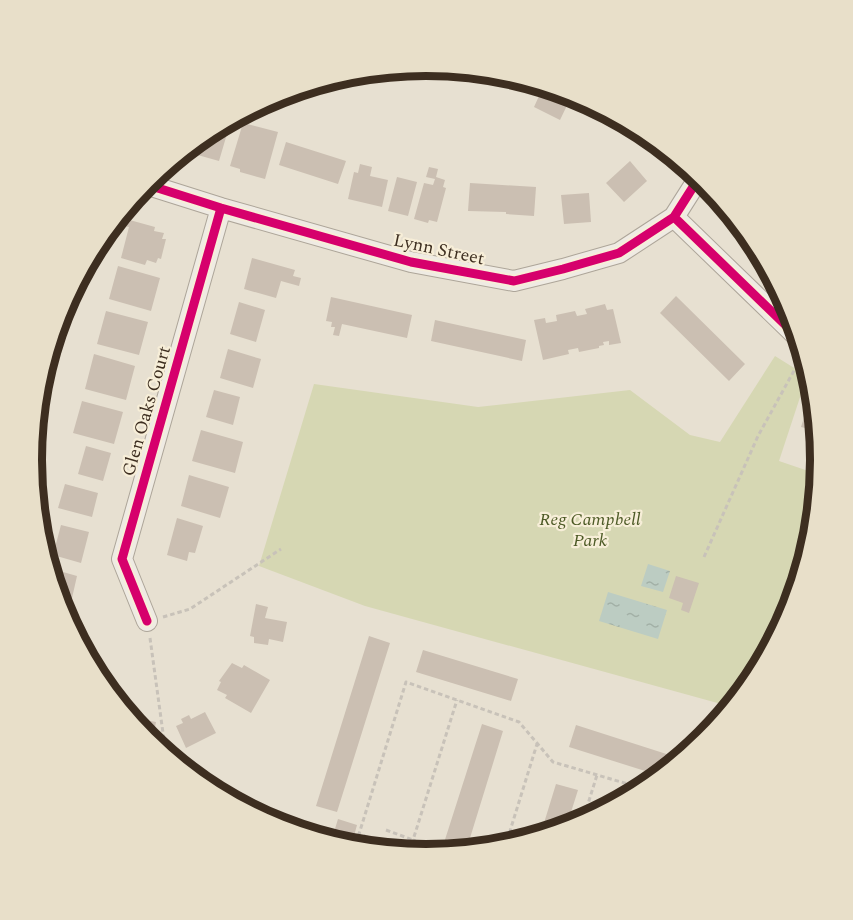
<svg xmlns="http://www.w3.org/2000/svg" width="853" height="920" viewBox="0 0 853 920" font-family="Spectral,serif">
<defs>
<pattern id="water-ripples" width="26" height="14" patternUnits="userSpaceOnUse" patternTransform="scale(1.5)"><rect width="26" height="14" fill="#bcccc2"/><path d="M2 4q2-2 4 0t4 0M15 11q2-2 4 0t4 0" fill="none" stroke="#a2b0a6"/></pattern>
</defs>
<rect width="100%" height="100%" fill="#e7e0d1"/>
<path fill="#d6d7b3" d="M775 356 807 376 779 461 820 475 814 537 791 611 755 680 732 707 365 606 259 566 314 384 478 407 630 390 690 435 720 442Z"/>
<path fill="url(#water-ripples)" d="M648 564 670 571 663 592 641 586Z
M608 592 667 610 658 639 599 621Z"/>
<path fill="#cbbfb2" d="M544 85 572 95 560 120 534 107Z
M600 107 619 117 604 121Z
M243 123 278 132 265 179 240 172V169L230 166Z
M221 124 229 127 219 161 187 152 189 146 207 131Z
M286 142 346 161 338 184 279 165Z
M630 161 647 181 624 202 606 183Z
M360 164 372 167 370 176 388 180 382 207 348 199 354 172 358 173Z
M429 167 438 169 436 177 445 180 443 187 446 188 437 222 429 220 428 223 414 219 424 183 433 185 435 179 426 177Z
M397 177 417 182 408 216 388 211Z
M470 183 536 187 534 216 506 214V212L468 211Z
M589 193 591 222 564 224 561 195Z
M126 219 155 227 154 231 164 233 162 239H166L161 259 158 258 156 263 147 260 145 265 121 258 129 227 124 226Z
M252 258 295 270 293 276 301 278 299 286 281 281 276 298 244 289Z
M118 266 160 278 151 311 109 299Z
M676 296 745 364 729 381 660 313Z
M331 297 412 315 407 338 342 324 339 336 333 335 335 327H331L332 322 326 321Z
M239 302 265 310 256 342 230 334Z
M605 304 607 310 613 309 621 343 609 345V341L603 342 604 345 599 346V348L579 352 578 348 568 350 569 354 543 360 534 320 545 318 546 323 557 321 556 315 575 311 577 316 587 314 585 309Z
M106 311 148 322 139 355 97 344Z
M435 320 526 340 522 361 431 341Z
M228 349 261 359 253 388 220 378Z
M94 354 135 366 126 400 85 389Z
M214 390 240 397 233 425 206 417Z
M811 396 815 397 819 436 812 434 813 430 801 427Z
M82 401 123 412 114 444 73 433Z
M201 430 243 442 235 473 192 461Z
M86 446 111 453 103 481 78 474Z
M189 475 229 487 220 518 181 506Z
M65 484 98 493 92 517 58 508Z
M177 518 203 526 195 553 189 552 187 561 167 555Z
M61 525 89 532 81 563 53 555Z
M49 568 77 576 72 598 69 597 67 606 59 604Z
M676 576 699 583 689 613 681 610 683 603 669 598Z
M256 604 268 607 265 618 287 622 283 642 269 639 268 645 254 643V637L250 636Z
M369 636 390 643 337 812 316 806Z
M423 650 518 679 511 701 416 672Z
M232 663 242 668 244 665 270 680 251 713 225 698 227 695 217 690 221 682 219 681Z
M205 712 216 733 186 748 176 726 183 723 181 719 189 715 191 719Z
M129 717 156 722 152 743 147 739Z
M482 724 503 731 466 851 452 852 442 849Z
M576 725 682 759 661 776 569 747Z
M556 784 578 790 566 828 540 836Z
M338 819 357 825 351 847 331 842Z"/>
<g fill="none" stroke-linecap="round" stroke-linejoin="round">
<defs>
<path id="minor" d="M145 184 221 208 411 262 514 281 563 269 619 253 674 217 700 176
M674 217 801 340
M147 621 122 559 221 208"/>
</defs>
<use href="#minor" stroke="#ada599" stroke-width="22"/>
<path stroke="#c8c2b9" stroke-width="3" stroke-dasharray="4.5 3" stroke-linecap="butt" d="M704 557 758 436 801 358
M163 617 190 609 281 549
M150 638 166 755
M582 823 597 775
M386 830 413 840
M382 842 359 834 406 682 519 722 553 762 645 789
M505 847 537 744
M428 855 430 847 413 840 457 700"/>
<use href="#minor" stroke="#efebe3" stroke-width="20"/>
<defs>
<path id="cycleway" d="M145 184 221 208 411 262 514 281 563 269 619 253 674 217 700 176
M674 217 801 340
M147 621 122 559 221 208"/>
</defs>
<use href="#cycleway" stroke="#f7eed8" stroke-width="13"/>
<use href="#cycleway" stroke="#d6006c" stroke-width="9"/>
</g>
<g text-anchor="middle" stroke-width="4.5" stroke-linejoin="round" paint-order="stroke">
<g font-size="18" fill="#3d2e20" stroke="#f7eed8">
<text transform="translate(439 249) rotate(12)" y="6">Lynn Street</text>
<text transform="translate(146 411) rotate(-74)" y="6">Glen Oaks Court</text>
</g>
<g font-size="18" font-style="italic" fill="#4d5a26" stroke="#f7eed8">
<text x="590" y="525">Reg Campbell<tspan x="590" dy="21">Park</tspan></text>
</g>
</g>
<path d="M0 0H853V920H0ZM42 460a384 384 0 1 1 768 0a384 384 0 1 1-768 0Z" fill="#e8dfc9" fill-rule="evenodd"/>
<path fill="none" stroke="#3d2e20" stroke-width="8" d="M42 460a384 384 0 1 1 768 0a384 384 0 1 1-768 0Z"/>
</svg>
